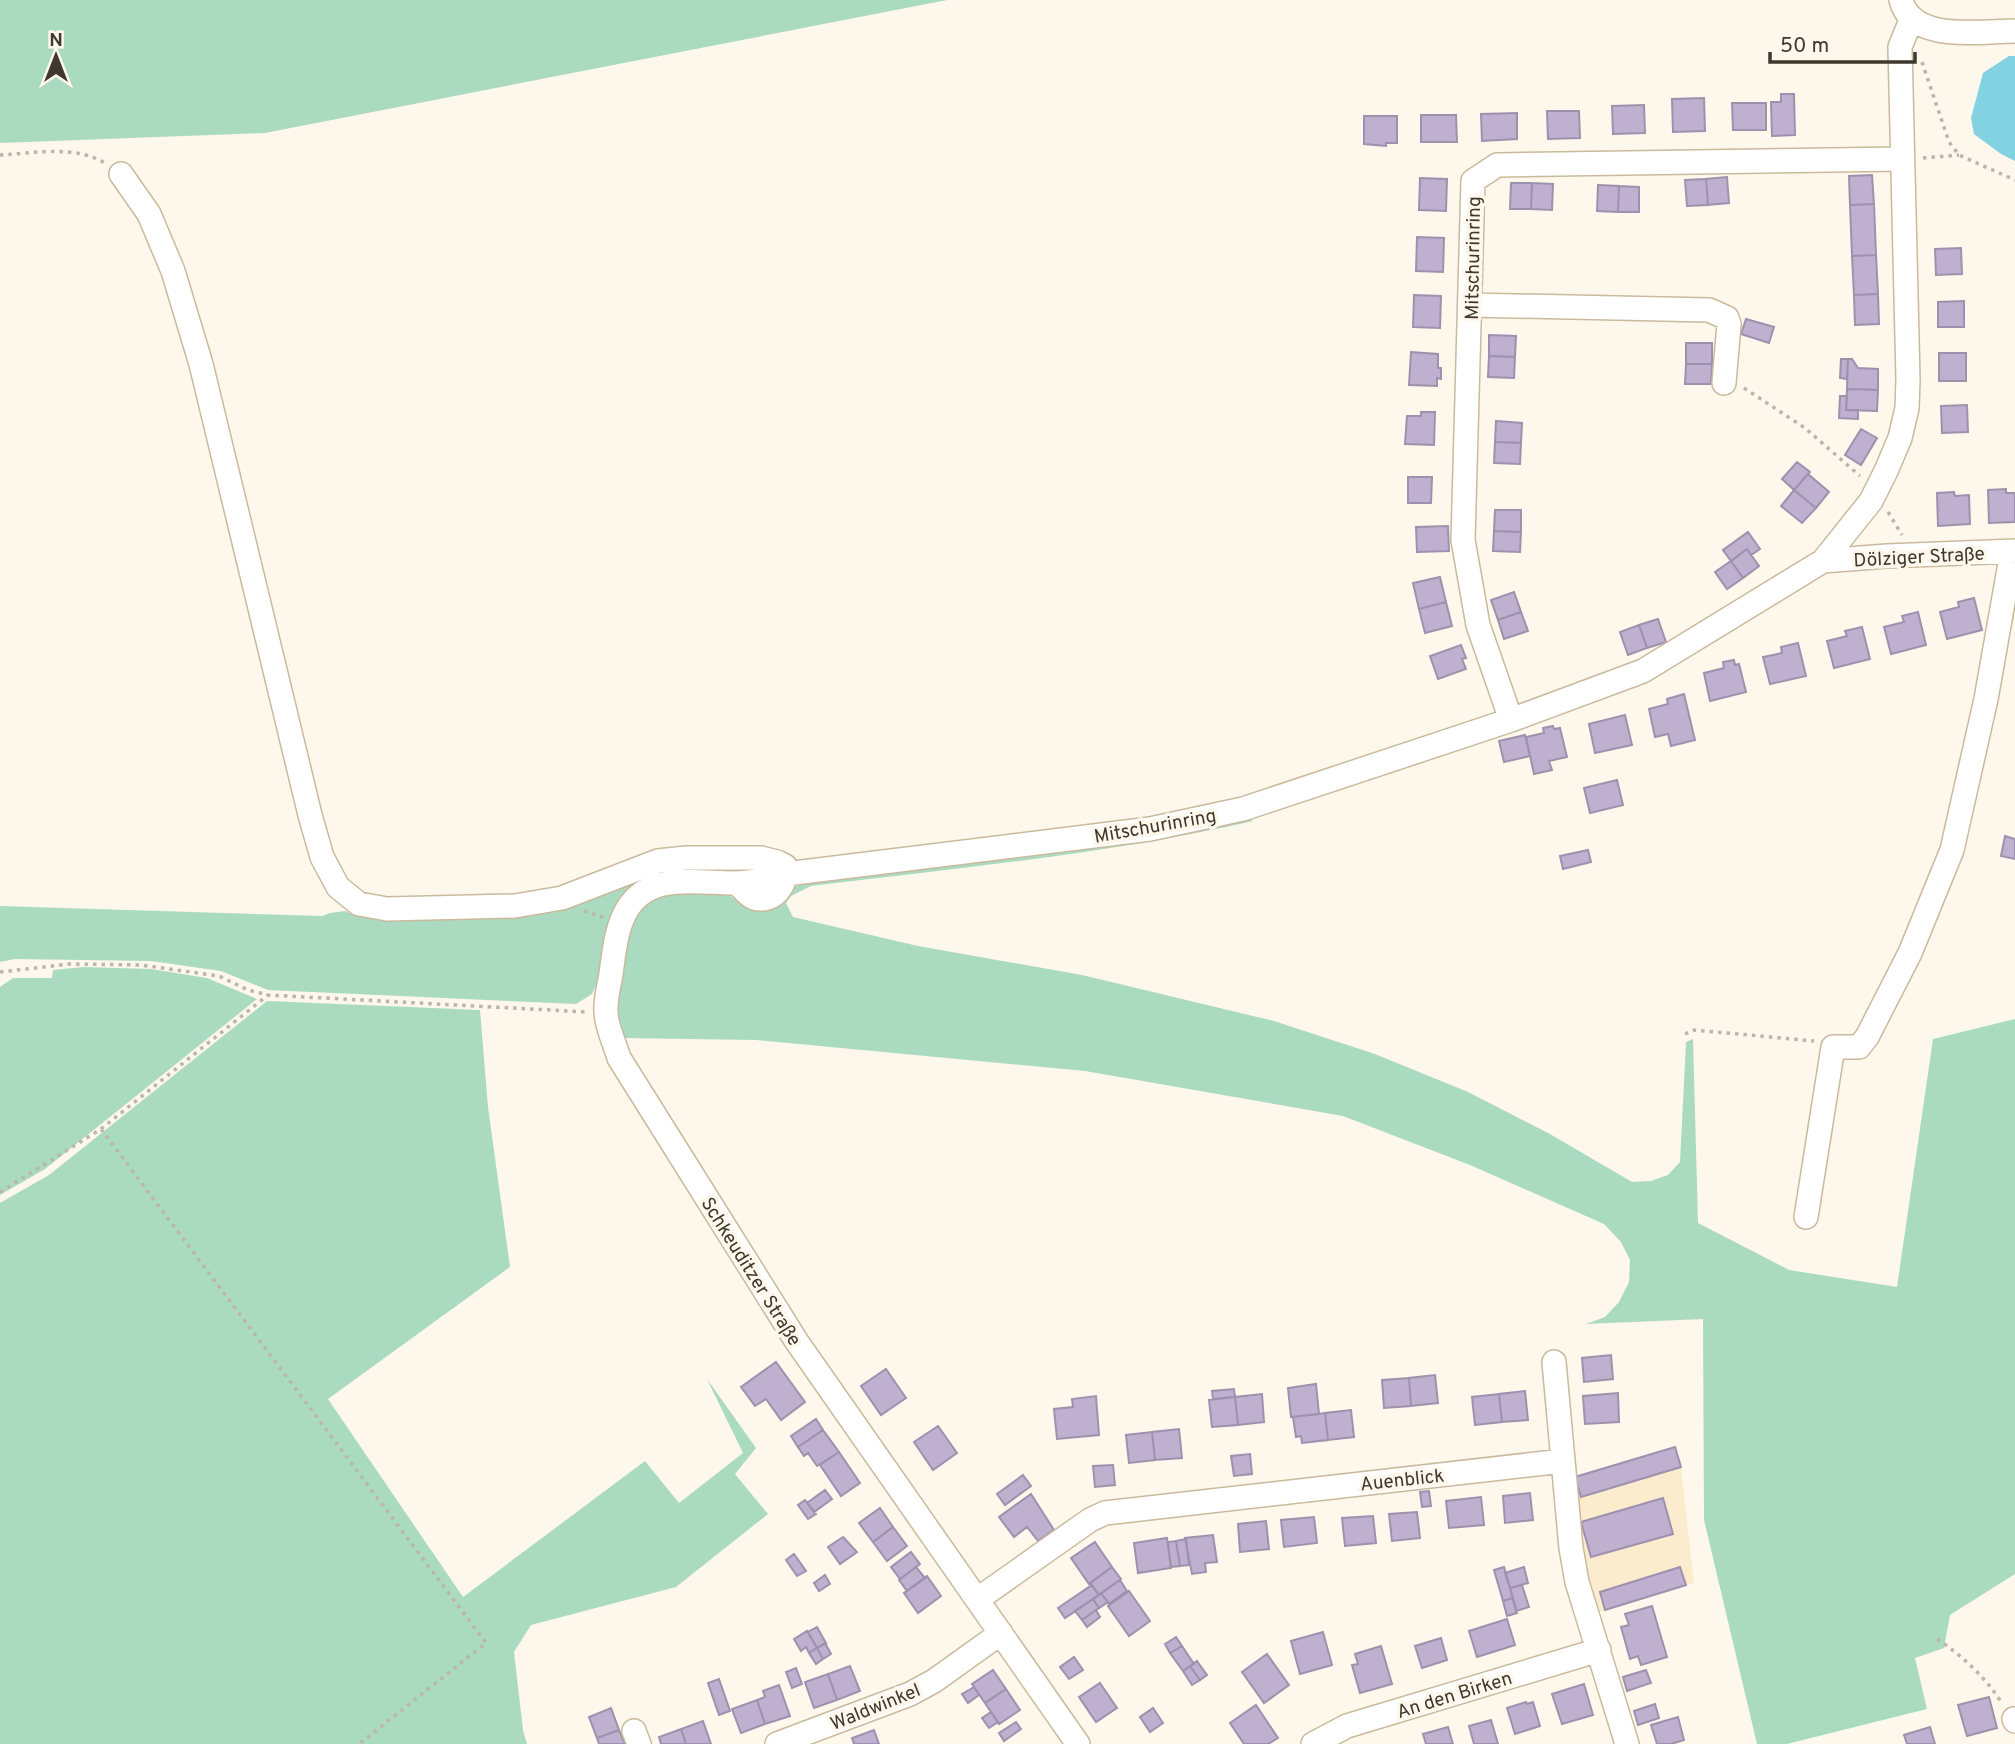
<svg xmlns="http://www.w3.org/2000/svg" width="2015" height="1744" viewBox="0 0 2015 1744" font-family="Overpass,sans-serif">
<rect width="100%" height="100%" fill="#fef7eb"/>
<path fill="#fcecce" d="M1675 1447 1681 1467 1694 1583 1599 1612 1584 1562 1571 1478Z"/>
<path fill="#aadbc1" d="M0 0H947L265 133 0 143Z
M1246 816 1253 821C1108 854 959 868 811 886L791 896 786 903 793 917 918 946 1082 975 1274 1021 1375 1054 1468 1092 1550 1134 1632 1182 1651 1181 1668 1175 1680 1162 1686 1042 1693 1039 1698 1223 1789 1270 1897 1287 1933 1039 2015 1019V1574L1950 1615 1944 1648 1915 1658 1927 1709 1787 1744H1757L1704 1520 1703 1319 1586 1324 1605 1317 1619 1302 1629 1282 1630 1260 1621 1242 1604 1224 1470 1165 1343 1116 1085 1071 756 1040 622 1038 615 996 632 915 655 892 722 891 750 908H777L788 891 798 885 1145 836Z
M756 864 761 872 650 881 603 969 592 994 576 1004 268 990 221 971 151 961 15 959 0 962V906L322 916 330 913 345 911 359 917 391 920 490 917 658 866Z
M84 967 151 969 207 978 257 999 45 1169 0 1195V987L13 978H52L53 970Z
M267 1001 480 1010 488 1107 510 1267 328 1399 463 1597 645 1461 679 1503 743 1453 707 1379 756 1448 735 1474 768 1514 676 1587 531 1625 514 1652 523 1730 527 1744H0V1203L49 1175Z"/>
<path fill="#82d2e1" d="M2009 56H2015V161L2001 154 1974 134 1971 118 1983 73Z"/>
<path fill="#beb0ce" stroke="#9e91ae" stroke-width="2" d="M1781 94H1794L1795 135 1772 136 1771 102H1781Z
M1704 98 1705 131 1673 132 1672 99Z
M1732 103H1766V130H1733Z
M1644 105 1645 133 1613 134 1612 106Z
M1547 111H1579L1580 138 1548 139Z
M1517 113V139L1482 141 1481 114Z
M1421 115H1456L1457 142H1421Z
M1364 116H1397V143H1386V146L1364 144Z
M1872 175 1874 204 1850 205 1849 176Z
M1727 177 1729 203 1708 205 1706 179Z
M1420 178 1447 179 1446 211 1419 210Z
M1706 179 1708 205 1687 206 1685 180Z
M1511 183H1532L1531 209H1510Z
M1532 183 1553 184 1552 210 1531 209Z
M1598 185 1619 186 1618 212 1597 211Z
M1619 186 1639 187V212H1618Z
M1874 204 1876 255 1852 256 1850 205Z
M1417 237 1444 238 1443 272 1416 271Z
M1961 248 1962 274 1936 275 1935 249Z
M1876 255 1878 294 1854 295 1852 256Z
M1878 294 1879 324 1855 325 1854 295Z
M1414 295 1441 296 1440 328 1413 327Z
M1964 301V327H1938V302Z
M1746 319 1774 327 1769 343 1741 334Z
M1489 335 1516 336 1515 357 1489 356Z
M1686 343H1712V364H1686Z
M1411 352 1438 354V368H1441V379L1437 378V386L1409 385Z
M1939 353H1966V381H1939Z
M1489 356 1515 357 1514 378 1488 377Z
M1841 359H1848L1847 379 1840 378Z
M1848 359H1852L1858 368 1878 369V390L1847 389Z
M1686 364H1712L1711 384H1685Z
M1847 389 1878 390 1877 411 1846 410Z
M1840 396H1847L1846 410H1858V419L1839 418Z
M1967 405 1968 432 1942 433 1941 406Z
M1421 412H1435L1434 445 1405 444 1407 416H1421Z
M1496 421 1522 423 1521 443 1495 442Z
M1861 429 1877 438 1861 465 1845 455Z
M1495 442 1521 443 1520 464 1494 463Z
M1797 462 1810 472 1794 490 1782 479Z
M1808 474 1829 492 1816 508 1794 490Z
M1408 477H1432L1431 503H1408Z
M2006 489V493H2015V522L1989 523 1988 490Z
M1794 490 1816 508 1802 523 1781 506Z
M1954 492 1955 496 1969 495 1970 524 1938 526 1937 493Z
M1495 510H1521V532L1494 531Z
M1448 526 1449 551 1417 552 1416 527Z
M1494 531 1521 532 1520 552 1493 551Z
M1748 532 1760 549 1751 555 1747 549 1731 561 1723 550Z
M1747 549 1759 566 1743 578 1731 561Z
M1731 561 1743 578 1727 589 1715 572Z
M1440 577 1446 602 1419 609 1413 583Z
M1514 592 1521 612 1498 620 1491 600Z
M1974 598 1982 630 1947 639 1940 612 1959 607 1958 602Z
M1446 602 1452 626 1425 633 1419 609Z
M1521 612 1528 631 1504 639 1498 620Z
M1918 612 1926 645 1891 654 1884 627 1904 622 1902 616Z
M1658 619 1666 642 1647 648 1639 625Z
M1639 625 1647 648 1628 655 1620 632Z
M1862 627 1870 659 1834 668 1827 641 1847 636 1845 631Z
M1798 643 1806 676 1770 684 1763 657 1782 653 1781 647Z
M1461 645 1466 658 1462 659 1466 669 1438 679 1430 656Z
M1734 660 1735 665 1739 664 1746 692 1710 701 1704 673 1724 668 1723 662Z
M1684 694 1695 740 1671 746 1668 734 1655 737 1649 709 1668 704 1667 699Z
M1625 715 1632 745 1595 753 1589 724Z
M1553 726 1554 729 1560 728 1567 757 1549 761 1552 770 1534 774 1526 737 1544 733 1543 728Z
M1525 735 1530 756 1504 762 1499 741Z
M1617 780 1623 805 1590 813 1584 788Z
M2005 836 2015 839V859L2001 856Z
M1588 850 1591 862 1563 869 1560 856Z
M1611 1355 1613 1379 1584 1382 1582 1358Z
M776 1362 805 1402 781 1420 766 1399 755 1406 741 1387Z
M886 1369 906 1398 881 1415 861 1386Z
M1435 1375 1438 1403 1411 1406 1409 1378Z
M1409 1378 1411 1406 1384 1408 1382 1380Z
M1316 1384 1319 1414 1291 1417 1288 1388Z
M1234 1389 1235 1397 1213 1399 1212 1391Z
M1525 1391 1528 1420 1502 1422 1499 1394Z
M1618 1393 1619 1422 1585 1424 1583 1396Z
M1262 1394 1264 1422 1238 1425 1235 1397Z
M1499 1394 1502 1422 1475 1425 1472 1397Z
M1096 1396 1099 1435 1057 1439 1054 1409 1073 1407 1072 1399Z
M1235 1397 1238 1425 1212 1427 1209 1400Z
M1351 1410 1354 1437 1328 1440 1325 1413Z
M1325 1413 1328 1440 1302 1443 1301 1436 1296 1437 1293 1417Z
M816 1419 823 1430 798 1447 791 1436Z
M938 1426 957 1453 933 1470 914 1442Z
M1179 1429 1182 1458 1155 1460 1152 1432Z
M823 1430 839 1452 817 1466 808 1453 804 1456 798 1447Z
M1152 1432 1155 1460 1129 1463 1126 1435Z
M1675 1447 1681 1467 1581 1497 1575 1477Z
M839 1452 860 1483 841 1496 820 1465Z
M1250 1454 1252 1474 1234 1476 1231 1456Z
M1113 1465 1115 1485 1095 1487 1093 1466Z
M1023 1475 1031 1486 1005 1505 997 1494Z
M825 1490 832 1499 814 1512 807 1503Z
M1429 1491 1431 1506 1422 1507 1420 1492Z
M1530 1493 1533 1520 1505 1523 1503 1496Z
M1031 1494 1054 1530 1038 1541 1027 1527 1014 1537 999 1517Z
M1481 1497 1484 1525 1449 1528 1446 1501Z
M1663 1498 1673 1534 1591 1557 1581 1522Z
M805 1500 816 1514 808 1519 798 1505Z
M880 1508 893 1527 873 1542 859 1523Z
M1417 1512 1420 1538 1392 1541 1389 1514Z
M1373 1516 1376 1543 1345 1546 1342 1518Z
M1314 1517 1317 1543 1284 1547 1281 1520Z
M1266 1521 1269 1549 1240 1552 1238 1524Z
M893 1527 907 1546 887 1561 873 1542Z
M1213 1535 1217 1562 1205 1563 1206 1572 1192 1574 1185 1538Z
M843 1537 857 1552 840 1564 828 1547Z
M1167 1538 1171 1568 1138 1573 1134 1543Z
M1186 1539 1189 1565 1180 1566 1176 1541Z
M1176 1541 1180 1566 1171 1567 1168 1542Z
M1095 1542 1112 1567 1089 1584 1071 1558Z
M911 1552 920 1564 900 1579 891 1567Z
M794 1554 806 1571 797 1576 786 1560Z
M916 1567 925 1578 907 1591 899 1580Z
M1112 1567 1121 1579 1099 1595 1090 1583Z
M1504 1567 1513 1598 1503 1601 1494 1570Z
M1524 1567 1528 1583 1510 1588 1505 1573Z
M1680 1567 1686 1585 1605 1610 1600 1592Z
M825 1575 830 1584 819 1591 814 1583Z
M927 1576 941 1596 918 1613 904 1593Z
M1120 1580 1127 1591 1109 1604 1101 1593Z
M1092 1585 1099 1595 1065 1618 1058 1608Z
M1522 1585 1529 1607 1516 1611 1510 1588Z
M1129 1591 1150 1621 1129 1636 1108 1606Z
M1101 1593 1108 1602 1099 1608 1093 1599Z
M1513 1598 1517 1613 1507 1616 1503 1601Z
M1093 1599 1099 1608 1082 1620 1075 1611Z
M1652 1606 1667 1657 1641 1665 1638 1656 1630 1659 1621 1627 1629 1625 1625 1614Z
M1096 1610 1100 1617 1087 1627 1082 1620Z
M1507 1619 1515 1645 1477 1657 1469 1631Z
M817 1627 826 1643 817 1648 808 1632Z
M807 1631 817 1648 809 1653 806 1647 801 1651 794 1639Z
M1323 1632 1332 1665 1300 1674 1291 1641Z
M1176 1637 1182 1646 1170 1653 1165 1644Z
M1441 1638 1447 1660 1422 1668 1415 1646Z
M825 1643 831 1654 823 1659 817 1648Z
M1182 1646 1194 1664 1183 1671 1170 1653Z
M1381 1646 1392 1684 1360 1693 1352 1665 1358 1664 1355 1654Z
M817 1648 823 1659 816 1664 809 1653Z
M1267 1654 1289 1685 1264 1703 1242 1672Z
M1074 1657 1083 1670 1069 1679 1060 1667Z
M1197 1661 1207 1675 1200 1680 1190 1666Z
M850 1666 860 1691 837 1700 828 1674Z
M1190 1666 1200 1680 1192 1685 1183 1671Z
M796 1668 802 1684 792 1688 786 1672Z
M993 1670 1006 1689 985 1703 972 1684Z
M1646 1670 1651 1683 1627 1691 1623 1677Z
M828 1674 837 1700 814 1708 805 1682Z
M719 1679 730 1711 719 1715 708 1683Z
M1100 1683 1117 1708 1096 1722 1079 1697Z
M1584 1684 1593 1715 1562 1724 1552 1694Z
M779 1685 790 1716 765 1724 757 1700 765 1697 763 1691Z
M974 1687 979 1695 968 1703 962 1694Z
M1006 1689 1020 1710 999 1724 985 1703Z
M1989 1697 1997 1728 1967 1736 1958 1705Z
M757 1700 765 1724 741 1733 732 1709Z
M1526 1702 1527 1704 1533 1702 1540 1726 1515 1734 1507 1708Z
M1655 1704 1659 1718 1638 1725 1634 1711Z
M1256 1705 1278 1738 1268 1744H1244L1230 1723Z
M611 1708 619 1730 597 1738 589 1717Z
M1153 1708 1163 1723 1150 1732 1140 1717Z
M991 1712 998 1722 989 1728 982 1718Z
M1678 1717 1684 1740 1671 1744H1657L1651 1725Z
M1491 1720 1498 1744H1474L1469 1726Z
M703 1721 711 1744H686L681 1729Z
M1016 1722 1021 1729 1004 1741 999 1733Z
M1448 1727 1453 1744H1426L1423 1734Z
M1930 1727 1935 1744H1907L1904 1735Z
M681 1729 686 1744H661L659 1737Z
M619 1730 625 1744H599L597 1738Z
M874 1730 879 1744H854L852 1738Z"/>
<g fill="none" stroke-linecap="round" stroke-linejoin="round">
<defs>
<path id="minor" d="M1901 0C1912 43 1980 31 2015 31
M121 174 149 214 173 271 201 364 310 815 322 857 338 887 359 904 387 909 515 906 562 898 658 861 686 858H761L777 862 785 866C788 884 774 904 754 898 748 896 742 888 737 883
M1471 305 1709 310 1727 318 1729 324 1724 383
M1823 561 1887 556 2015 551
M1511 720 1478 625 1463 540 1473 181 1497 165 1901 159
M1806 1217 1833 1047H1859L1867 1037 1910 953 1952 850 1986 699 2012 552
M1554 1362 1571 1548 1577 1582 1627 1744
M978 1599 1090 1520 1105 1513 1563 1461
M2014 1719 2015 1721
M634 1731 639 1744
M777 1744 910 1694 934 1681 1001 1633
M1078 1744 797 1342 619 1058C615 1044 606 1026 606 1012 605 1000 609 986 611 974 616 937 619 894 663 884 686 879 710 883 733 883 751 883 769 879 786 874L1150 829 1243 809 1511 720 1643 671 1823 561 1871 501 1886 471 1900 438 1907 408 1908 379 1900 47 1911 20
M1313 1744 1347 1726 1599 1650"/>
</defs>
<use href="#minor" stroke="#caba9d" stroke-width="26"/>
<path stroke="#bcb5a9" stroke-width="3.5" stroke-dasharray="3.5 5" stroke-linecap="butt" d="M1922 62 1949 142 1959 155 2015 180
M0 155C34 153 75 145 105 163
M1923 158 1959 155
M1744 388 1805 428 1860 476
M1888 512 1902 535
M584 911 603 917
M0 972 70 964 141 965 219 976 248 990 268 995 587 1012
M1685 1034 1694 1030 1814 1041
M101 1129 486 1643 359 1744
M0 1192 101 1129 268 995
M1937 1639C1964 1657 1984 1676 2002 1703"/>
<use href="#minor" stroke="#fff" stroke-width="23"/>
</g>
<g text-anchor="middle" stroke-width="7" stroke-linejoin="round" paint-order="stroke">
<g font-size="19" fill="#3f382c" stroke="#fef7eb">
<text transform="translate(1472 258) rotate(-89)" y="7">Mitschurinring</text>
<text transform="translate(1919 556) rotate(-3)" y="7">Dölziger Straße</text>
<text transform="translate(1155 825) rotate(-10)" y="7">Mitschurinring</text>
<text transform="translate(752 1271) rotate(58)" y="7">Schkeuditzer Straße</text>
<text transform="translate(1402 1479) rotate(-6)" y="7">Auenblick</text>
<text transform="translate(1454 1694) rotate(-17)" y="7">An den Birken</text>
<text transform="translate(875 1706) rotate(-22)" y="7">Waldwinkel</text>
</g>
</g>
<g transform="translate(56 56)" stroke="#fef7eb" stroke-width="5" paint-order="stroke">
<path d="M0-5L12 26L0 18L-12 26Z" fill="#3f382c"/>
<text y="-10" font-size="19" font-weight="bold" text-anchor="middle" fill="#3f382c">N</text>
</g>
<path d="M1770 52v10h145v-10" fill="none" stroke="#3f382c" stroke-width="3.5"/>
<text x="1780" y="52" font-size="21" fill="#3f382c" stroke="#fef7eb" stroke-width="5" paint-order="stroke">50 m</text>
</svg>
